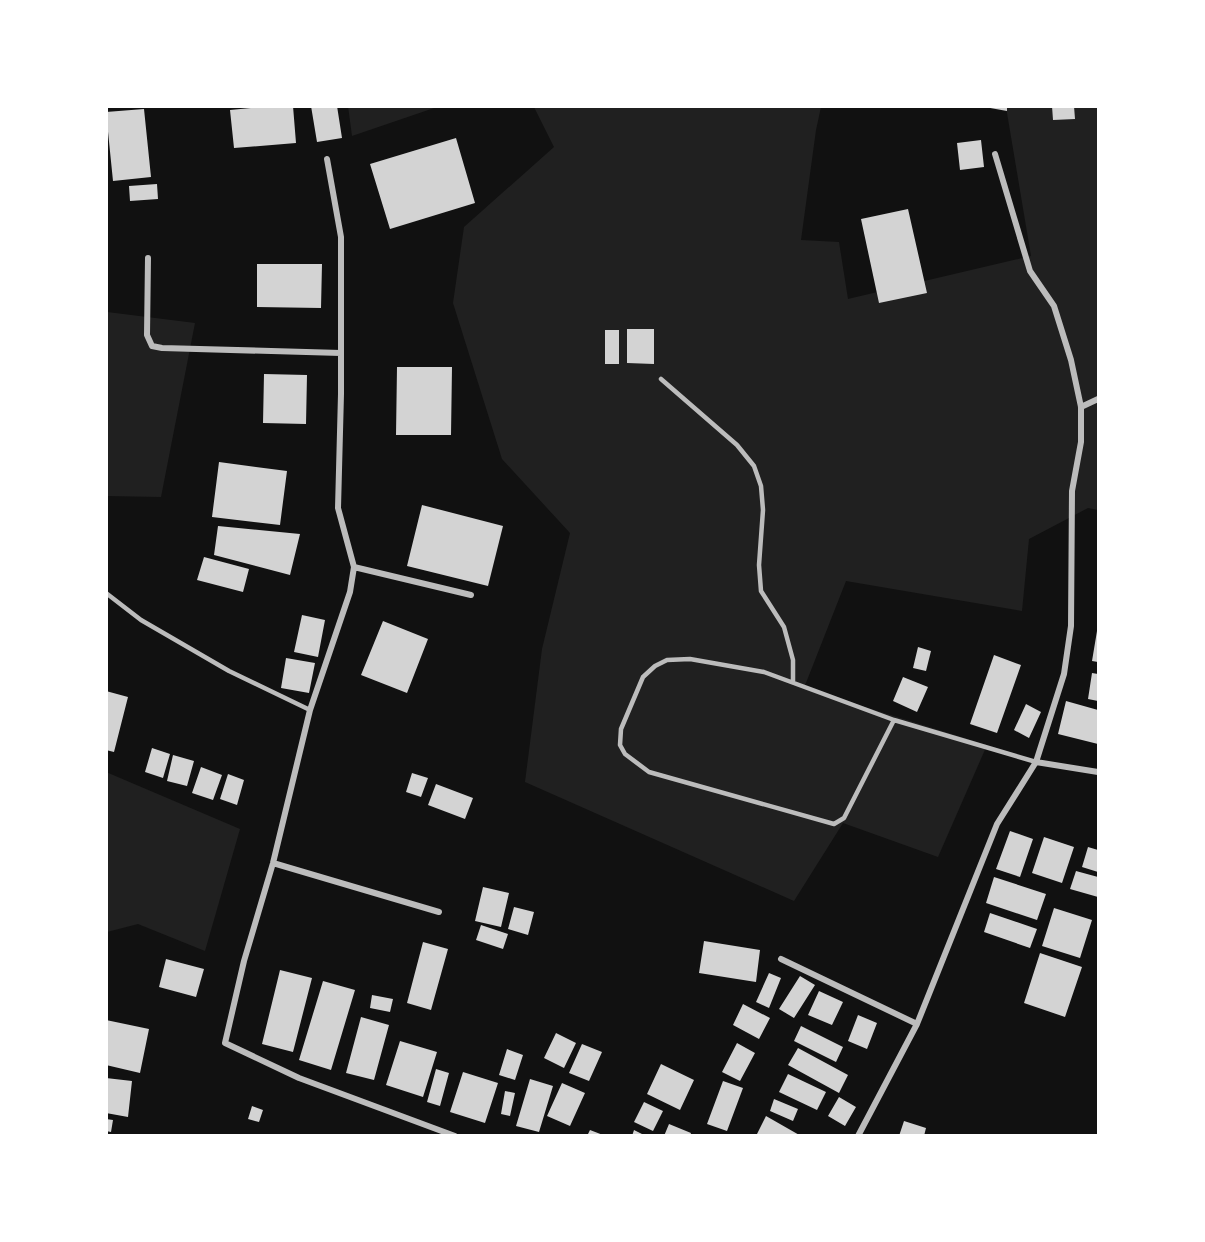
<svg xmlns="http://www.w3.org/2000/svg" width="1205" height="1242" viewBox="0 0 1205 1242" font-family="'Source Serif 4',serif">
<rect width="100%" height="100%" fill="#111"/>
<path fill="#202020" d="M348 106H437V107L352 136Z
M534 107H821L816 130 801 240 839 242 848 299 1031 256 1006 107H1098V510L1088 508 1029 539 1022 611 846 581 804 688 987 745 938 857 843 823 794 901 525 782 542 649 570 533 502 459 453 303 464 227 554 147Z
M107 312 195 323 161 497 107 496Z
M106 772 240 829 205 951 138 924 107 932Z"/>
<path fill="#d3d3d3" d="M270 106H293L296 143 234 148 230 110Z
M311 106H337L342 138 317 142Z
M979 106H1007V111Z
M1052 106H1074L1075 119 1053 120Z
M144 109 151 177 113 181 106 112Z
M456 138 475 203 390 229 370 164Z
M981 140 984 167 960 170 957 143Z
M157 184 158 199 130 201 129 186Z
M908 209 927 293 879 303 861 219Z
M257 264H322L321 308 257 307Z
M627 329H654V364L627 363Z
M605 330H619V364H605Z
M397 367H452L451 435H396Z
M264 374 307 375 306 424 263 423Z
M219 462 287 471 280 525 212 517Z
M422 505 503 526 488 586 407 566Z
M218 526 300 534 290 575 214 555Z
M204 557 249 569 243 592 197 580Z
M302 615 325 620 318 657 294 652Z
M383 621 428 639 407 693 361 675Z
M1097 631H1098V662L1092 661Z
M918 647 931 651 926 671 913 668Z
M994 655 1021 665 997 733 970 724Z
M286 658 315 663 309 693 281 688Z
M1092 673 1098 674V701L1088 699Z
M903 677 928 687 917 712 893 701Z
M106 691 128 697 114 752 106 750Z
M1066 701 1098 710V744L1058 734Z
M1026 704 1041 712 1029 738 1014 730Z
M152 748 170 754 163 778 145 772Z
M173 755 194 761 187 786 167 781Z
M201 767 222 775 213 800 192 793Z
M412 773 428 778 421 797 406 792Z
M228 774 244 780 237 805 220 799Z
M436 784 473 798 465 819 428 805Z
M1010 831 1033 839 1020 877 996 869Z
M1044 837 1074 847 1062 883 1032 873Z
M1088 847 1098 850V872L1082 867Z
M1076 871 1098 877V897L1070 889Z
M994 877 1046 894 1037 920 986 903Z
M483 887 509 893 501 927 475 921Z
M514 907 534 912 528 935 508 929Z
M1054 908 1092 920 1080 958 1042 946Z
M990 913 1037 929 1030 948 984 932Z
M481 925 508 934 503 949 476 940Z
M704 941 760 950 756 982 699 973Z
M423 942 448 949 431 1010 407 1003Z
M1040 953 1082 967 1065 1017 1024 1003Z
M166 959 204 969 196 997 159 987Z
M280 970 312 978 293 1052 262 1044Z
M769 973 781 978 769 1008 756 1002Z
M800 976 815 985 794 1018 779 1009Z
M323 981 355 990 331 1070 299 1060Z
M819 991 843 1002 832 1025 808 1015Z
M372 995 393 999 390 1012 370 1008Z
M743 1004 770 1018 759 1039 733 1025Z
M858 1015 877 1023 867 1049 848 1041Z
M361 1017 389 1025 374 1080 346 1073Z
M106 1020 149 1029 140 1073 106 1065Z
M801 1026 843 1047 836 1062 794 1041Z
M556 1033 576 1043 564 1068 544 1058Z
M400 1041 437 1052 423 1097 386 1085Z
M737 1043 755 1053 740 1081 722 1072Z
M582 1044 602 1052 589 1081 569 1073Z
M798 1048 848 1075 839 1093 788 1065Z
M507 1049 523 1055 515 1080 499 1075Z
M661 1064 694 1080 680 1110 647 1094Z
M436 1069 449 1073 440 1106 427 1102Z
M463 1072 498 1083 485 1123 450 1112Z
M788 1074 826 1092 817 1110 779 1092Z
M106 1078 132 1081 128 1117 106 1113Z
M530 1079 553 1086 539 1132 516 1126Z
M723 1081 743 1088 727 1131 707 1124Z
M562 1083 585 1093 570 1126 547 1116Z
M505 1091 515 1093 510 1116 501 1114Z
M839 1097 856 1107 845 1126 828 1116Z
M774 1099 798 1109 793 1121 770 1111Z
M644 1102 663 1111 653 1131 634 1122Z
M252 1106 263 1110 259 1122 248 1119Z
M766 1116 801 1136H756Z
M106 1119 113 1120 111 1132 106 1131Z
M904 1121 926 1128 924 1136H899Z
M669 1124 691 1133 690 1136H664Z
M590 1130 603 1135V1136H587Z
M634 1130 646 1136H632Z"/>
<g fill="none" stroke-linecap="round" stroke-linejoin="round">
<path stroke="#bcbcbc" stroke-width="4.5" d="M661 379 737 445 754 466 761 486 763 510 759 565 761 591 784 627 793 660V682
M106 593 141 620 229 671 310 710
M894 720 844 818 834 824 649 772 625 754 620 745 621 729 643 677 655 666 667 660 690 659 764 672 894 720 1036 762"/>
<path stroke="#bcbcbc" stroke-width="6" d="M327 159 341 237V394L338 508 354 567 350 592 310 710 273 863 244 961 225 1043 299 1078 455 1136
M148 258 147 335 152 346 162 348 341 353
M1081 407 1098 399
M354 567 471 595
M1036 762 1098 772
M273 863 439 912
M781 959 917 1024
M858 1136 917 1024 997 824 1036 762 1064 674 1071 626 1072 491 1081 442V407L1071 360 1054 306 1030 271 995 154"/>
</g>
<rect width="1205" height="1242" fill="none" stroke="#ffffff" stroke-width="216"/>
</svg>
